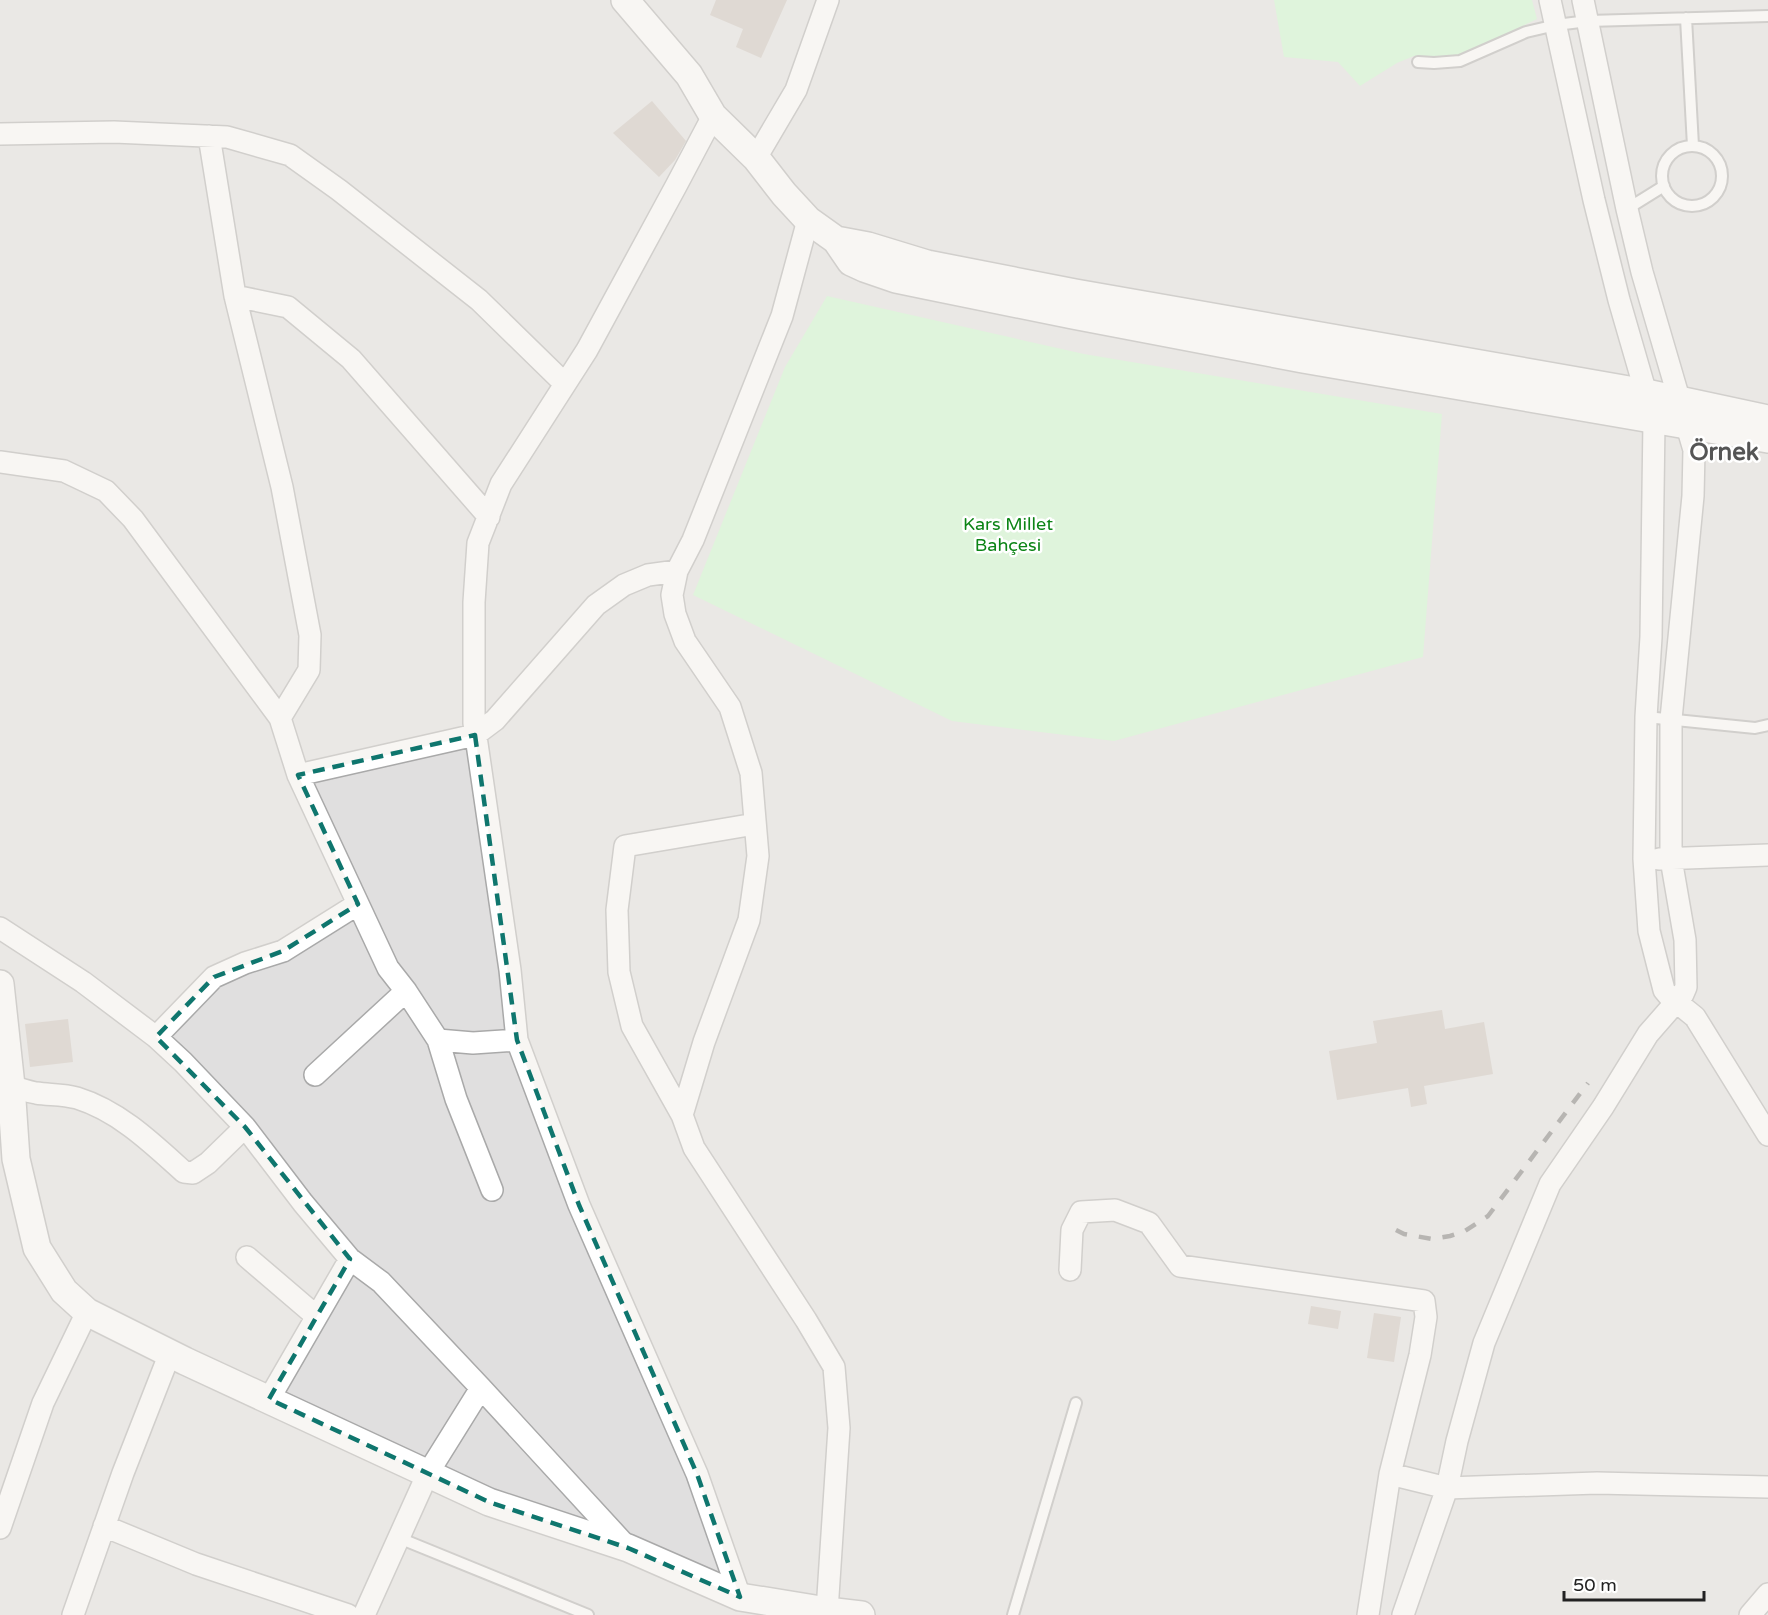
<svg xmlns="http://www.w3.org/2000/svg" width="1768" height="1615" viewBox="0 0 1768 1615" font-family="'Varela Round',sans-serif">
<rect width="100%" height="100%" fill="#f2efe9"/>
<path fill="#e0dfdf" d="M0 0H1768V1615H0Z"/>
<path fill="#c8facc" d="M1274 0H1532L1537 19 1460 56 1448 59 1414 56 1397 63 1360 86 1338 62 1284 57Z
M827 296 1084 354 1442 414 1423 657 1114 741 952 721 693 595 785 367Z"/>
<path fill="#c7bfb8" d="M716 0H787L761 58 736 47 743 29 710 15Z
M652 101 686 141 675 160 659 177 613 133Z
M1442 1010 1445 1029 1484 1022 1493 1074 1424 1086 1427 1104 1411 1107 1408 1088 1337 1100 1329 1051 1377 1043 1373 1021Z
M68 1019 73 1062 30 1067 25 1024Z
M1311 1306 1341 1311 1338 1329 1308 1324Z
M1374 1313 1401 1317 1394 1362 1367 1358Z"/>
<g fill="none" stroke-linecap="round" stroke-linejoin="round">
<defs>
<path id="service" d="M1686 18 1693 146
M1418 62 1434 63 1460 61 1526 32 1556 25 1588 21 1768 16
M1662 176a30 30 0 1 1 60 0a30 30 0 1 1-60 0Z
M1627 209 1664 186
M1646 717 1755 728 1768 725
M399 1538 588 1615
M1013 1615 1076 1403"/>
<path id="minor" d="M1550 0 1594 200 1619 300 1654 421 1651 637 1646 717 1644 859 1649 931 1664 990 1669 996 1695 1017 1768 1135
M713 116 676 186 587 350 501 484 478 543 474 602V723L510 970 517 1040 579 1205 697 1474 740 1597
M0 134 114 132 227 137 290 155 339 190 479 300 565 384
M209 136 235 296 282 487 310 635 309 670 280 718
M756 158 796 90 828 0
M808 220 782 316 693 540 677 571 672 595 675 614 685 641 730 707 751 773 758 856 749 920 704 1042 682 1115 694 1148 806 1320 834 1367 839 1428 827 1611
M235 296 288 307 351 359 489 517
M0 462 64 471 106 491 133 519 280 718 298 775 388 968 406 991 438 1040 456 1099 492 1190
M298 775 475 735 495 720 596 605 624 585 648 575 677 571
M1659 859 1768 855
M0 928 83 982 156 1037 183 1062 245 1127 303 1203 350 1259 381 1282 481 1388 628 1548
M156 1037 214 977 245 963 283 951 358 904
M438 1040 473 1043 517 1040
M315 1075 406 991
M0 1082C11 1086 24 1091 36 1093 50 1095 63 1094 77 1098 119 1111 152 1143 184 1172L193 1173 208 1163 245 1127
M682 1115 632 1026 619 972 617 910 625 846 755 824
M247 1257 316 1316
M1070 1270 1072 1230 1081 1212 1115 1210 1149 1223 1180 1266 1424 1301 1426 1317 1420 1355 1390 1474 1368 1615
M269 1399 350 1259
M1390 1474 1447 1488 1597 1483 1768 1487
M104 1526 196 1564 348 1615
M0 1528 43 1403 87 1312
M73 1615 123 1473 170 1353
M364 1615 428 1473 481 1388
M1403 1615 1447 1488 1457 1441 1484 1343 1550 1184 1603 1107 1648 1034 1683 994 1686 987 1685 940 1671 859V719L1693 496 1694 450 1642 272 1627 209 1583 0
M1750 1615 1768 1594"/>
<path id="tertiary" d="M625 0 689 75 713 116 756 158 784 194 808 220 836 240 851 262 864 268 896 279 925 285 1073 315 1303 359 1768 439
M836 240 868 246 927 264 1075 293 1646 393 1768 419
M0 984 11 1086 16 1159 37 1248 64 1291 87 1312 185 1361 489 1502 628 1548 740 1597 827 1611 861 1615"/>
</defs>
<use href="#service" stroke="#a9a9a9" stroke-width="14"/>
<use href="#minor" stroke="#a9a9a9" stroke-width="24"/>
<use href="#tertiary" stroke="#a9a9a9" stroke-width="30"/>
<use href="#service" stroke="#fff" stroke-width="10"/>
<use href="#minor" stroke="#fff" stroke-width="21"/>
<use href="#tertiary" stroke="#fff" stroke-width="27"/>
<path stroke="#707070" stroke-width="4.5" stroke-dasharray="12 12" stroke-linecap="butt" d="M1396 1230 1404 1234 1432 1239 1450 1236 1465 1231 1488 1216 1588 1083"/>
</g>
<path d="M0 0H1768V1615H0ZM475 735 517 1040 579 1205 697 1474 740 1597 628 1548 489 1502 269 1399 350 1259 245 1127 156 1037 214 977 283 951 358 904 298 775Z" fill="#f2efe9" fill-opacity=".55" fill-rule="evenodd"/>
<path fill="none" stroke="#0f766e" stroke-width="4.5" stroke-dasharray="12 8" stroke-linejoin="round" d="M475 735 517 1040 579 1205 697 1474 740 1597 628 1548 489 1502 269 1399 350 1259 245 1127 156 1037 214 977 283 951 358 904 298 775Z"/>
<g text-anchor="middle" stroke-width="5" stroke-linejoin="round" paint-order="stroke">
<g font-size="18" fill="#0c8416" stroke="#fff">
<text x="1008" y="530">Kars Millet<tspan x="1008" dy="21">Bahçesi</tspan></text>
</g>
<g font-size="24" font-weight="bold" fill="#555" stroke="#fff">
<text x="1724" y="460">Örnek</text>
</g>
</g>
<path d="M1564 1591v9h140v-9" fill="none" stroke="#222222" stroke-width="3"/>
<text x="1573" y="1591" font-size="18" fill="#222222" stroke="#ffffff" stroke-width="4.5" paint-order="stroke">50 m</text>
</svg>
